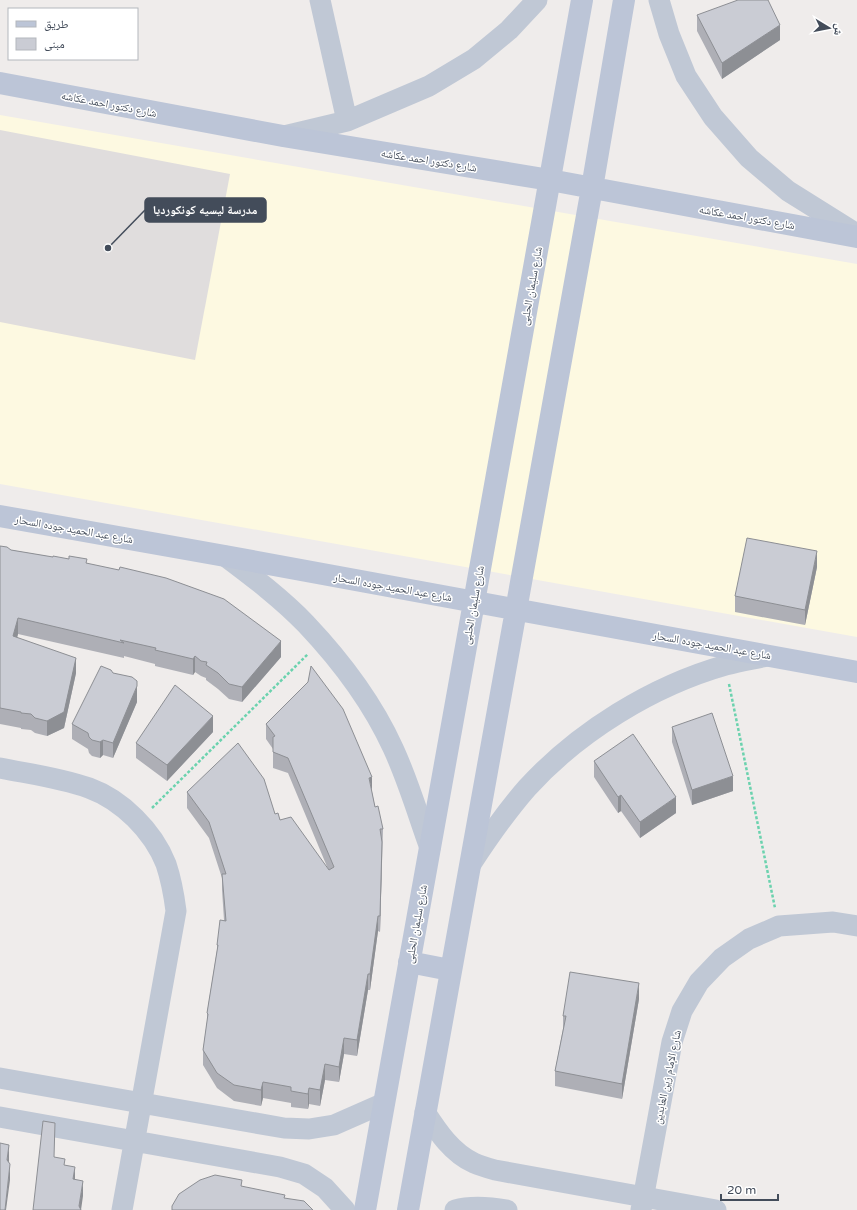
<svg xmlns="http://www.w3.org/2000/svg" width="857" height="1210" viewBox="0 0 857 1210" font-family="'Varela Round','Noto Naskh Arabic',sans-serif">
<rect width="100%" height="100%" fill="#efeceb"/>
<path fill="#fdf9e1" d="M0 115 857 264V637L0 484Z"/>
<path fill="#e0dddd" d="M0 130 230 174 195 360 0 322Z"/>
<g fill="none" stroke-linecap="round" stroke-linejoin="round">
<path stroke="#6bd2ae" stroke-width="2.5" stroke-dasharray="3 2" stroke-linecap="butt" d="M729 684 775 908
M152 808 308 654"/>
<path stroke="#c0c8d5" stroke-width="21" d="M320 0 347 121
M659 0 669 34 686 76 713 117 749 158 788 191 857 234
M284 136 347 121 429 86 474 59 509 30 537 0
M225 556C253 577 282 599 306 624 341 661 372 702 393 748 408 780 418 815 430 848
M0 768C30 774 61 778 89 788 122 800 153 831 166 864 171 879 174 895 176 911L122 1210
M471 864C488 838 506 812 527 788 578 732 652 686 726 665 740 661 754 659 767 656
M0 1078 284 1128 309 1129 334 1125 384 1103
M425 1112C438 1132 452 1153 474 1163 481 1166 488 1168 495 1170L716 1210
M0 1117 280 1167 304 1174 325 1188 345 1210
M455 1210C472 1205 490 1207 507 1210
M641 1210 672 1042 682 1011 699 982 722 958 749 939 779 926 833 922 857 926"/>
<path stroke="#bcc5d7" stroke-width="22" d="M0 83 283 136 550 180 857 237
M0 516 225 556 857 672
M409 962 450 970
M365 1210 582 0
M408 1210 592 188 624 0"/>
</g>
<path fill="#aeafb6" d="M697 15 780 40 722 79 697 31Z
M0 546 11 550 87 563 281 657 242 702 229 699 218 689 206 680V678L201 676 195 672 193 675 155 666V664L124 656V658L18 634 17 638 76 673 64 728 47 736 35 733 31 730 21 729V728L0 724Z
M817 567 805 625 735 612V596Z
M113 673 137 702 113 758 103 755 100 758 92 756 89 753 88 749 72 739V724Z
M266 724 372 792 375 807 383 829 380 932 378 931 370 990H368L357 1056 344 1054 339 1082 325 1080 320 1106 309 1104 308 1109 291 1107V1103L263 1098 261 1106 234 1101 217 1088 203 1065V1050L207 1022V1013L217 950V945L224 920 222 890V878L209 838 187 808V792L275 814 280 820 328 869 288 773 273 768V749L266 739Z
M672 727 733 791 692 805 672 742Z
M213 732 167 781 136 758V743Z
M594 761 676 813 640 838 621 811 618 813 594 777Z
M639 999 622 1099 555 1086V1071L563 1029V1016Z"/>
<path fill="#8d8f94" d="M780 25V40L722 79V63Z
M817 551V567L805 625V610Z
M18 618V634L13 652V636Z
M281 641V657L242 702V687Z
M195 656V672L193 675V659Z
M76 658V673L64 728 47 736V721Z
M137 686V702L113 758V743Z
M213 716V732L167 781V765Z
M103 740V755L100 758V742Z
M733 776V791L692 805V790Z
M372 777V792L369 778Z
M621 795V811L618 813V797Z
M676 797V813L640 838V822Z
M382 842V858L380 932V916Z
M378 916V931L370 990V974Z
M368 974V990L357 1056V1040Z
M639 983V999L622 1099V1084Z
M344 1038V1054L339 1082V1067Z
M325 1064V1080L320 1106V1090Z
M263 1082V1098L261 1106V1090Z
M309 1088V1104L308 1109V1094Z
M9 1145V1161L7 1176V1160Z
M10 1164V1180L6 1210H5Z
M75 1167V1183L73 1179Z
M83 1181V1196L81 1210H79V1206Z"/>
<path fill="#caccd4" stroke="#8d8f94" d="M738 0H768L780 25 722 63 697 15Z
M747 538 817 551 805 610 735 596Z
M0 546 7 547 11 550 53 557V556L69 559V556L87 559 86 563 119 570 120 567 166 578 224 599 281 641 242 687 229 684 218 673 206 665 207 662 201 661 195 656 193 659 155 650 156 648 120 640 124 643 18 618 13 636 76 658 64 712 47 721 35 718 31 714 21 713V712L0 708Z
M101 666 111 670 113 673 132 677 137 681V686L113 743 103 740 100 742 92 740 89 737 88 733 72 724Z
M311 666 343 709 372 777 369 778 375 807 378 806 383 829H380L382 842 380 916H378L370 974H368L357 1040 344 1038 339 1067 325 1064 320 1090 309 1088 308 1094 291 1091V1087L263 1082 261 1090 234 1085 217 1073 203 1050 208 1014 207 1013 218 945H217L220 920 226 921 222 874H226L209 822 187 792 238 743 264 779 275 814 278 813 280 820 291 817 329 870 334 867 288 758 273 752V737L275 736 266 724 308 682Z
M175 685 213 716 167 765 136 743Z
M712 713 733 776 692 790 672 727Z
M633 734 676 797 640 822 621 795 618 797 594 761Z
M570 972 639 983 622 1084 555 1071 566 1016H563Z
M43 1121 55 1123 54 1157 65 1159 64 1165 75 1167 73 1179 83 1181 79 1206 81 1210H33Z
M0 1143 9 1145 7 1160 10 1164 5 1210H0Z
M215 1175 242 1180 241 1186 285 1195 284 1198 304 1201 313 1210H172V1206L179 1194 200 1180Z"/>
<g text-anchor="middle" stroke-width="3" stroke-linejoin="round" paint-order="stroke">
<g font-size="11" fill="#434c5a" stroke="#fff">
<text transform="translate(109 104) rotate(11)" y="4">شارع دكتور احمد عكاشه</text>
<text transform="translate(429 160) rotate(9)" y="4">شارع دكتور احمد عكاشه</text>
<text transform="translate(747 217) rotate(10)" y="4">شارع دكتور احمد عكاشه</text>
<text transform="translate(531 286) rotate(-80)" y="4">شارع سليمان الحلبى</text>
<text transform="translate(74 529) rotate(10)" y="4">شارع عبد الحميد جوده السحار</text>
<text transform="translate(393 587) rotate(10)" y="4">شارع عبد الحميد جوده السحار</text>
<text transform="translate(473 605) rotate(-80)" y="4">شارع سليمان الحلبى</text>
<text transform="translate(712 645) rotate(10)" y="4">شارع عبد الحميد جوده السحار</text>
<text transform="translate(416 924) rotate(-80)" y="4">شارع سليمان الحلبى</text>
<text transform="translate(667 1077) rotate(-78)" y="4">شارع الإمام زين العابدين</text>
</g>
</g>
<path fill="none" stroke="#434c5a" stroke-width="1.5" d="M108 248L145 210"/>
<circle fill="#434c5a" stroke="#fff" stroke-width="1.5" cx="108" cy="248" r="4"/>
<rect fill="#434c5a" stroke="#434c5a" stroke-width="1.5" x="145" y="198" width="121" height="24" rx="4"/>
<g font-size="12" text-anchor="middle" font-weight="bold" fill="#fff">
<text x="205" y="214">مدرسة ليسيه كونكورديا</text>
</g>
<rect x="8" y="8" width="130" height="52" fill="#ffffff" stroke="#b4b7bd"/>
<rect x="16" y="21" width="20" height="6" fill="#bcc5d7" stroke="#b4b7bd"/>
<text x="44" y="28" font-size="12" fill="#434c5a">طريق</text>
<rect x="16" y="38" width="20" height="12" fill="#caccd4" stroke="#b4b7bd"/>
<text x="44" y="48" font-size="12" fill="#434c5a">مبنى</text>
<g transform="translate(829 28) rotate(100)" stroke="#ffffff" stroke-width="3" paint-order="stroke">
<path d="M0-3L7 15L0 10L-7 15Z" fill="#434c5a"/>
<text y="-6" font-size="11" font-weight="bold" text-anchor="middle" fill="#434c5a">ش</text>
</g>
<path d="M721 1194v6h57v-6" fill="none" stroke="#434c5a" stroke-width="2"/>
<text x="727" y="1194" font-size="12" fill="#434c5a" stroke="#ffffff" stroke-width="3" paint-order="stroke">20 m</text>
</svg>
